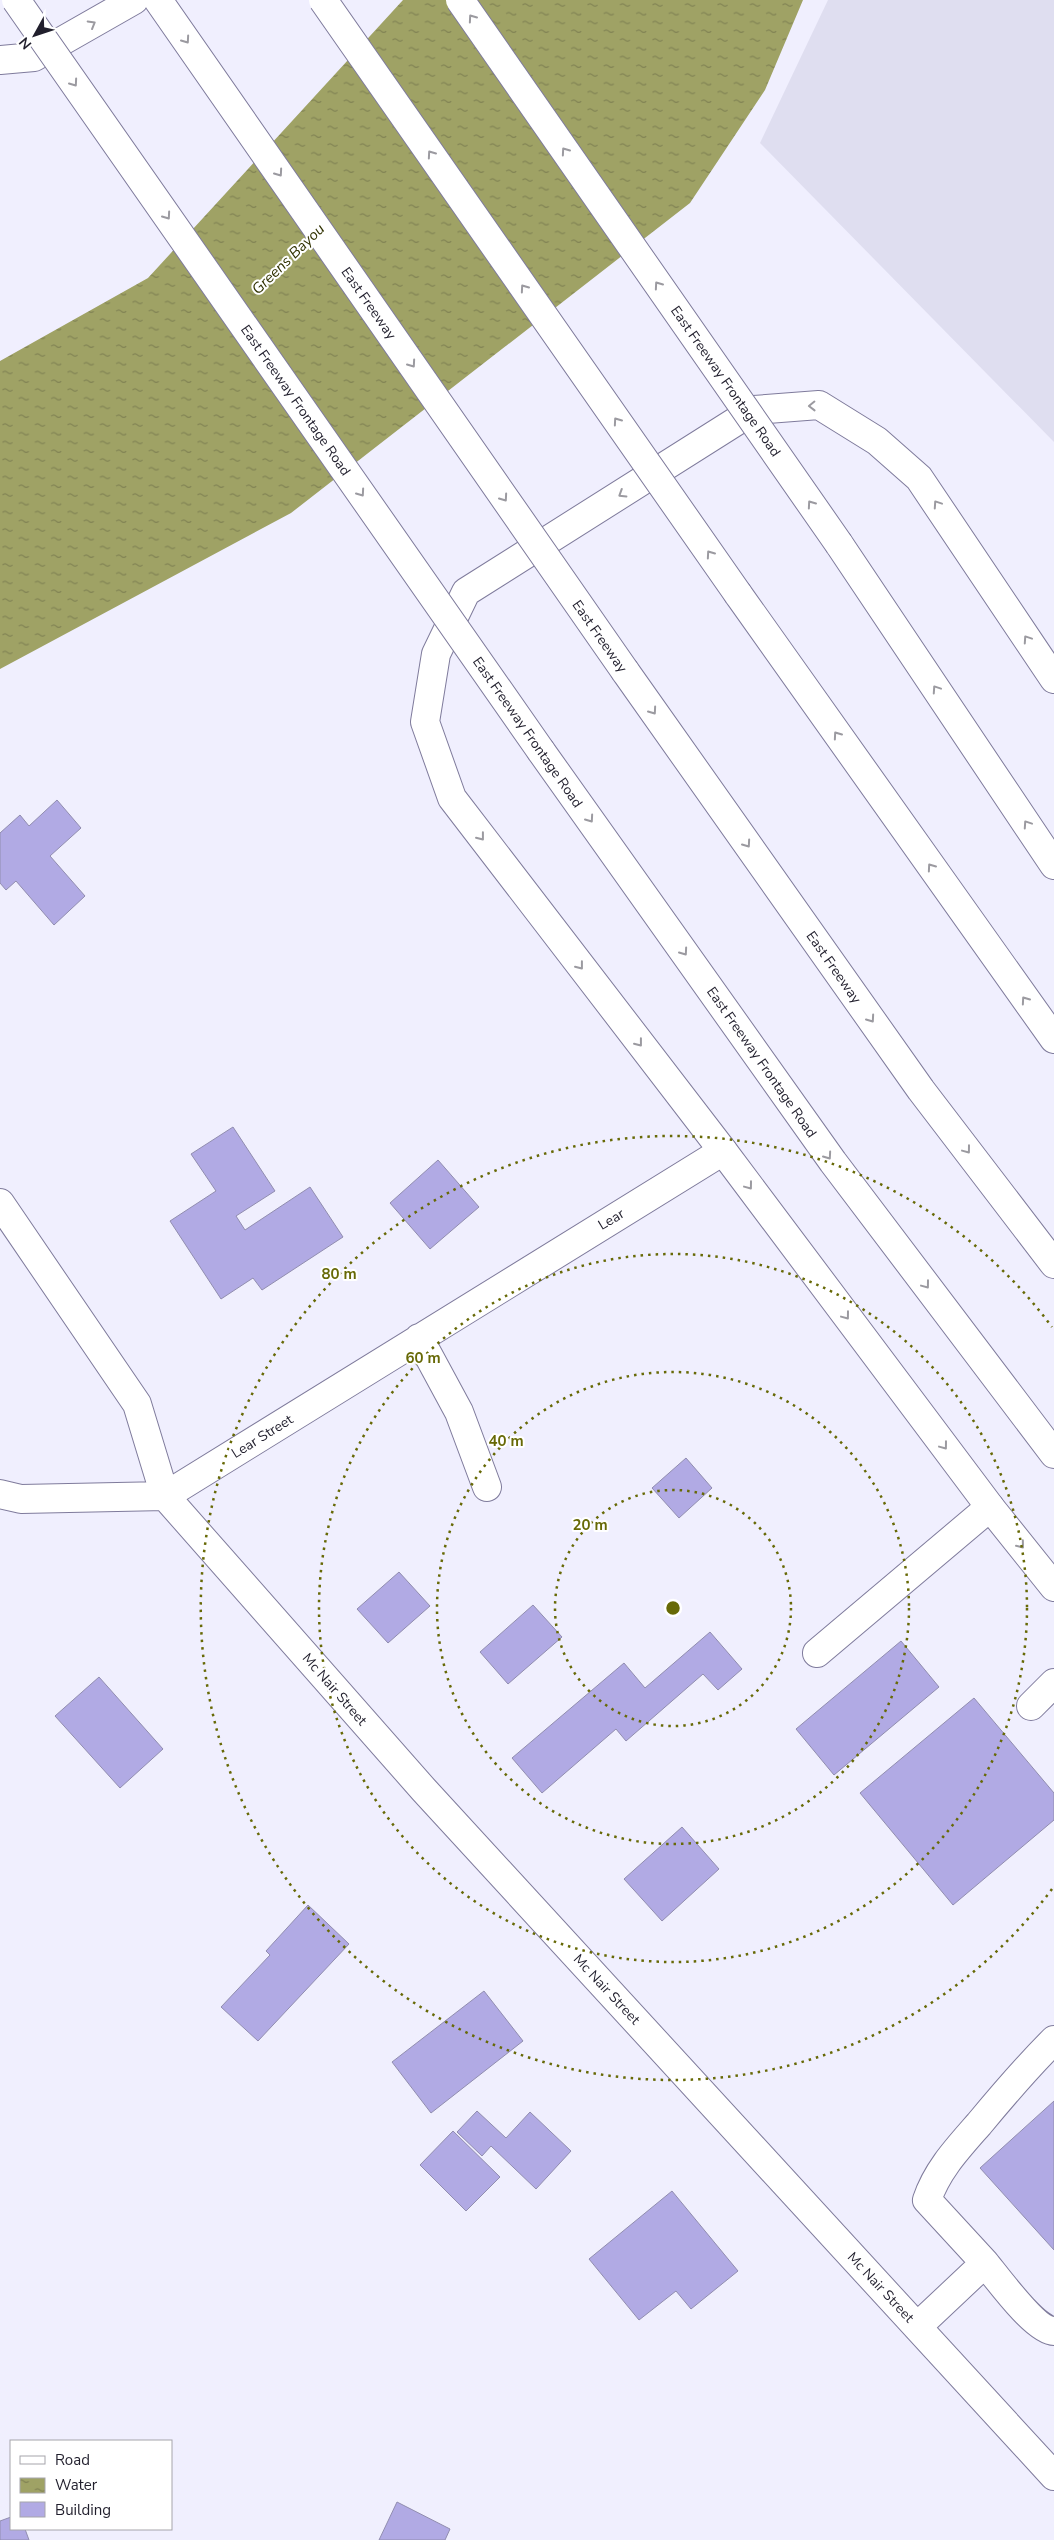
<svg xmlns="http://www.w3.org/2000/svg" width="1054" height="2540" viewBox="0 0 1054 2540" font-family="'Nunito Sans',sans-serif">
<defs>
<pattern id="water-ripples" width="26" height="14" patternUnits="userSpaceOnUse" patternTransform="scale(1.25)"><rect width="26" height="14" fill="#9fa265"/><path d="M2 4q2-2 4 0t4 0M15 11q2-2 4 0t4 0" fill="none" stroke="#818354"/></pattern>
</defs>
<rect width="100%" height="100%" fill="#f0effe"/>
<path fill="#dfdef0" d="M828 0H1054V442L760 143Z"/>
<path fill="url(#water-ripples)" d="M403 0H803L765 90 690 203 291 513 0 669V361L148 278Z"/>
<path fill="#b1aae4" stroke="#918daf" d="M57 800 81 828 50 856 85 896 54 925 16 881 6 890 0 883V833L20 815 29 826Z
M233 1127 275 1191 236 1216 245 1230 310 1187 343 1237 262 1290 253 1278 221 1299 170 1221 216 1191 191 1154Z
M438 1160 479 1207 430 1249 390 1203Z
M686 1458 712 1488 679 1518 652 1488Z
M399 1572 430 1606 388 1643 357 1609Z
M533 1605 562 1637 508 1684 480 1652Z
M710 1632 742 1669 718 1690 703 1674 626 1741 616 1729 542 1793 512 1758 624 1663 645 1688Z
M901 1641 939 1687 834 1775 796 1729Z
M99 1677 163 1749 120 1788 55 1716Z
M974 1698 1054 1793V1820L953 1905 860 1793Z
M682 1827 719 1869 662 1921 624 1879Z
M308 1905 349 1944 258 2041 221 2007 270 1955 266 1951Z
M484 1991 523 2041 431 2113 392 2062Z
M1054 2101V2250L980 2168Z
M477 2111 506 2138 530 2112 571 2151 536 2189 491 2146 482 2156 457 2132Z
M453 2131 500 2177 466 2211 420 2165Z
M672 2191 738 2271 691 2309 676 2291 639 2320 589 2259Z
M397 2502 450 2529 445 2540H379Z
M11 2517V2529H25L29 2540H0V2521Z"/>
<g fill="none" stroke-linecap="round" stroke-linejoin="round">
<defs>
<path id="minor" d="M0 1203 137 1404 165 1496 424 1790 1054 2476
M419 1338 459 1412 487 1487
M0 1494 21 1499 165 1496 723 1151
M817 1653 990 1507
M1031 1706 1054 1683
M985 2263C998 2279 1036 2331 1054 2331
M917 2327 985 2263 927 2200C937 2170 958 2148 979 2124 1003 2095 1027 2067 1054 2040"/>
<path id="major" d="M0 60 34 57 134 0
M839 544 1054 865
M1054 679 919 478 877 441 819 405 754 410 466 592 436 654 425 722 452 798 723 1151 990 1507 1054 1587
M541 751 833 1162 1054 1454"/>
<path id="highway" d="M738 594 1054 1039
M625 671 921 1090 1054 1264"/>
</defs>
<use href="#minor" stroke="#7f7b9c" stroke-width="30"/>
<use href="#major" stroke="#7f7b9c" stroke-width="30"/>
<use href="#highway" stroke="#7f7b9c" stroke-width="30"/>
<use href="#minor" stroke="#fff" stroke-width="28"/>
<use href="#major" stroke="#fff" stroke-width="28"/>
<use href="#highway" stroke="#fff" stroke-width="28"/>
<defs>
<path id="major-bridge" d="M16 0 541 751
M460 0 839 544"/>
<path id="highway-bridge" d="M158 0 625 671
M323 0 738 594"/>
</defs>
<use href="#major-bridge" stroke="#7f7b9c" stroke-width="30" stroke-linecap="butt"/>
<use href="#highway-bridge" stroke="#7f7b9c" stroke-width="30" stroke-linecap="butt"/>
<use href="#major-bridge" stroke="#fff" stroke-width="28"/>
<use href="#highway-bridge" stroke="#fff" stroke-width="28"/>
</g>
<defs><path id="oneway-chevron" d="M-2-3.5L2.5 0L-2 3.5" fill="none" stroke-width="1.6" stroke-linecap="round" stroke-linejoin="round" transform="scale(1.25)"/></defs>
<g stroke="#9b9aa0">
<use href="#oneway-chevron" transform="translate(472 18) rotate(-125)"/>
<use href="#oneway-chevron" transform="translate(92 24) rotate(-30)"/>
<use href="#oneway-chevron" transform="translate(186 40) rotate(55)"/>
<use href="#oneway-chevron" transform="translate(74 83) rotate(55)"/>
<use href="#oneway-chevron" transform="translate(565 151) rotate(-125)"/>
<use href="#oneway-chevron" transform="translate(431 154) rotate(-125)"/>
<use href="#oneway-chevron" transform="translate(279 173) rotate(55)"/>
<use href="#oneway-chevron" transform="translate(167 216) rotate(55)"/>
<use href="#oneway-chevron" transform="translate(658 285) rotate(-125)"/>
<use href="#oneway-chevron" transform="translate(524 288) rotate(-125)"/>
<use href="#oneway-chevron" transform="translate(412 364) rotate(55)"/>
<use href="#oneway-chevron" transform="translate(812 406) rotate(179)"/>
<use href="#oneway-chevron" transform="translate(617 421) rotate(-125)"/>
<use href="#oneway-chevron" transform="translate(361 493) rotate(55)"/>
<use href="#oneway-chevron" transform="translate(622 494) rotate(148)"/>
<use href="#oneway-chevron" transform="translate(504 498) rotate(55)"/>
<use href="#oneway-chevron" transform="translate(811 504) rotate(-125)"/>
<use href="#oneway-chevron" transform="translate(937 504) rotate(-124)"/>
<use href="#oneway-chevron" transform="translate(710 554) rotate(-125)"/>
<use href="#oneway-chevron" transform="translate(1027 639) rotate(-124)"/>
<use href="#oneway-chevron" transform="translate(936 689) rotate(-124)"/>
<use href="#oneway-chevron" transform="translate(653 711) rotate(55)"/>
<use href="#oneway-chevron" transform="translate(837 735) rotate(-125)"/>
<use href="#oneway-chevron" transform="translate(590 819) rotate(55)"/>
<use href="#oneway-chevron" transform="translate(1027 824) rotate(-124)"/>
<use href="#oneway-chevron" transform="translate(481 837) rotate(52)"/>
<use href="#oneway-chevron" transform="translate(747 844) rotate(55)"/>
<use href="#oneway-chevron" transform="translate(931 867) rotate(-125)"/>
<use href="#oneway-chevron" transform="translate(684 952) rotate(55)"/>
<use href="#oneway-chevron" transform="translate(580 966) rotate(52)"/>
<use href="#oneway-chevron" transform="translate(1025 1000) rotate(-125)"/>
<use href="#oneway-chevron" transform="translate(871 1019) rotate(55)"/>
<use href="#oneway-chevron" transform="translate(639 1043) rotate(52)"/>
<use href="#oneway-chevron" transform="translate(967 1150) rotate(53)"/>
<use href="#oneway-chevron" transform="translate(828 1156) rotate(55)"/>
<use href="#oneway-chevron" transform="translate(749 1186) rotate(53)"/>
<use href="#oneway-chevron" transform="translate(926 1285) rotate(53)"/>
<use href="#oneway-chevron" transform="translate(846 1316) rotate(53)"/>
<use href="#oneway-chevron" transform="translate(944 1446) rotate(53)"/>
<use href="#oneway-chevron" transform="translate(1021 1545) rotate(51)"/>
</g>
<g fill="none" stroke="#676906" stroke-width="2.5" stroke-dasharray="2.5 5">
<circle cx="673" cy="1608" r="118"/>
<circle cx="673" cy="1608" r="236"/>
<circle cx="673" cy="1608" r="354"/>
<path d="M1052 1889A472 472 0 1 1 1052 1327"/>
</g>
<g text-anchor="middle" stroke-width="4" stroke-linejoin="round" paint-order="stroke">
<g font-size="14" fill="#211f2d" stroke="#fff">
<text transform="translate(369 303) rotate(55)" y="5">East Freeway</text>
<text transform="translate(726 381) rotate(55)" y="5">East Freeway Frontage Road</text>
<text transform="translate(296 400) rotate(55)" y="5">East Freeway Frontage Road</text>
<text transform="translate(600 636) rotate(55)" y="5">East Freeway</text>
<text transform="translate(528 732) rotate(55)" y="5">East Freeway Frontage Road</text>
<text transform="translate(834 967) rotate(55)" y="5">East Freeway</text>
<text transform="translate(762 1062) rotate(55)" y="5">East Freeway Frontage Road</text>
<text transform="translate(611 1219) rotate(-31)" y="5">Lear</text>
<text transform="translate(262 1436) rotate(-32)" y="5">Lear Street</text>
<text transform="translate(335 1689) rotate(49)" y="5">Mc Nair Street</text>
<text transform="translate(607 1989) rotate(47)" y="5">Mc Nair Street</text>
<text transform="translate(881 2287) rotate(47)" y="5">Mc Nair Street</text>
</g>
<g font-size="15" font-style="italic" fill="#313200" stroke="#fff">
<text transform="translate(288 259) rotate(-44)" y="5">Greens Bayou</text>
</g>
</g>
<circle cx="673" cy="1608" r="8" fill="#676906" stroke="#fff" stroke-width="2.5"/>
<g font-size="15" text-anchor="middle" font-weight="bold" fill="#676906" stroke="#fff" stroke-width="4" stroke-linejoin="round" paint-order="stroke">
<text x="339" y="1279">80 m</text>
<text x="423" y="1363">60 m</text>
<text x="506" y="1446">40 m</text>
<text x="590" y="1530">20 m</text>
</g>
<rect x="10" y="2440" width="162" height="90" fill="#ffffff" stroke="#a6a5ab"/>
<rect x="20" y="2456" width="25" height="8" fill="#ffffff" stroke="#a6a5ab"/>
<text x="55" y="2465" font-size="15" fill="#211f2d">Road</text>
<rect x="20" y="2478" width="25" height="15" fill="url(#water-ripples)" stroke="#a6a5ab"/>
<text x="55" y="2490" font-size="15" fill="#211f2d">Water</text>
<rect x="20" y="2502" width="25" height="15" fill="#b1aae4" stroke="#a6a5ab"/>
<text x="55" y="2515" font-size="15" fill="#211f2d">Building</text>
<g transform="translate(35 35) rotate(230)" stroke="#ffffff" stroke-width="4" paint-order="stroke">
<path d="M0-4L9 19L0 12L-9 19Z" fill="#211f2d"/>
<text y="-8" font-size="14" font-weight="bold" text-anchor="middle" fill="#211f2d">N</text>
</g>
</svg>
